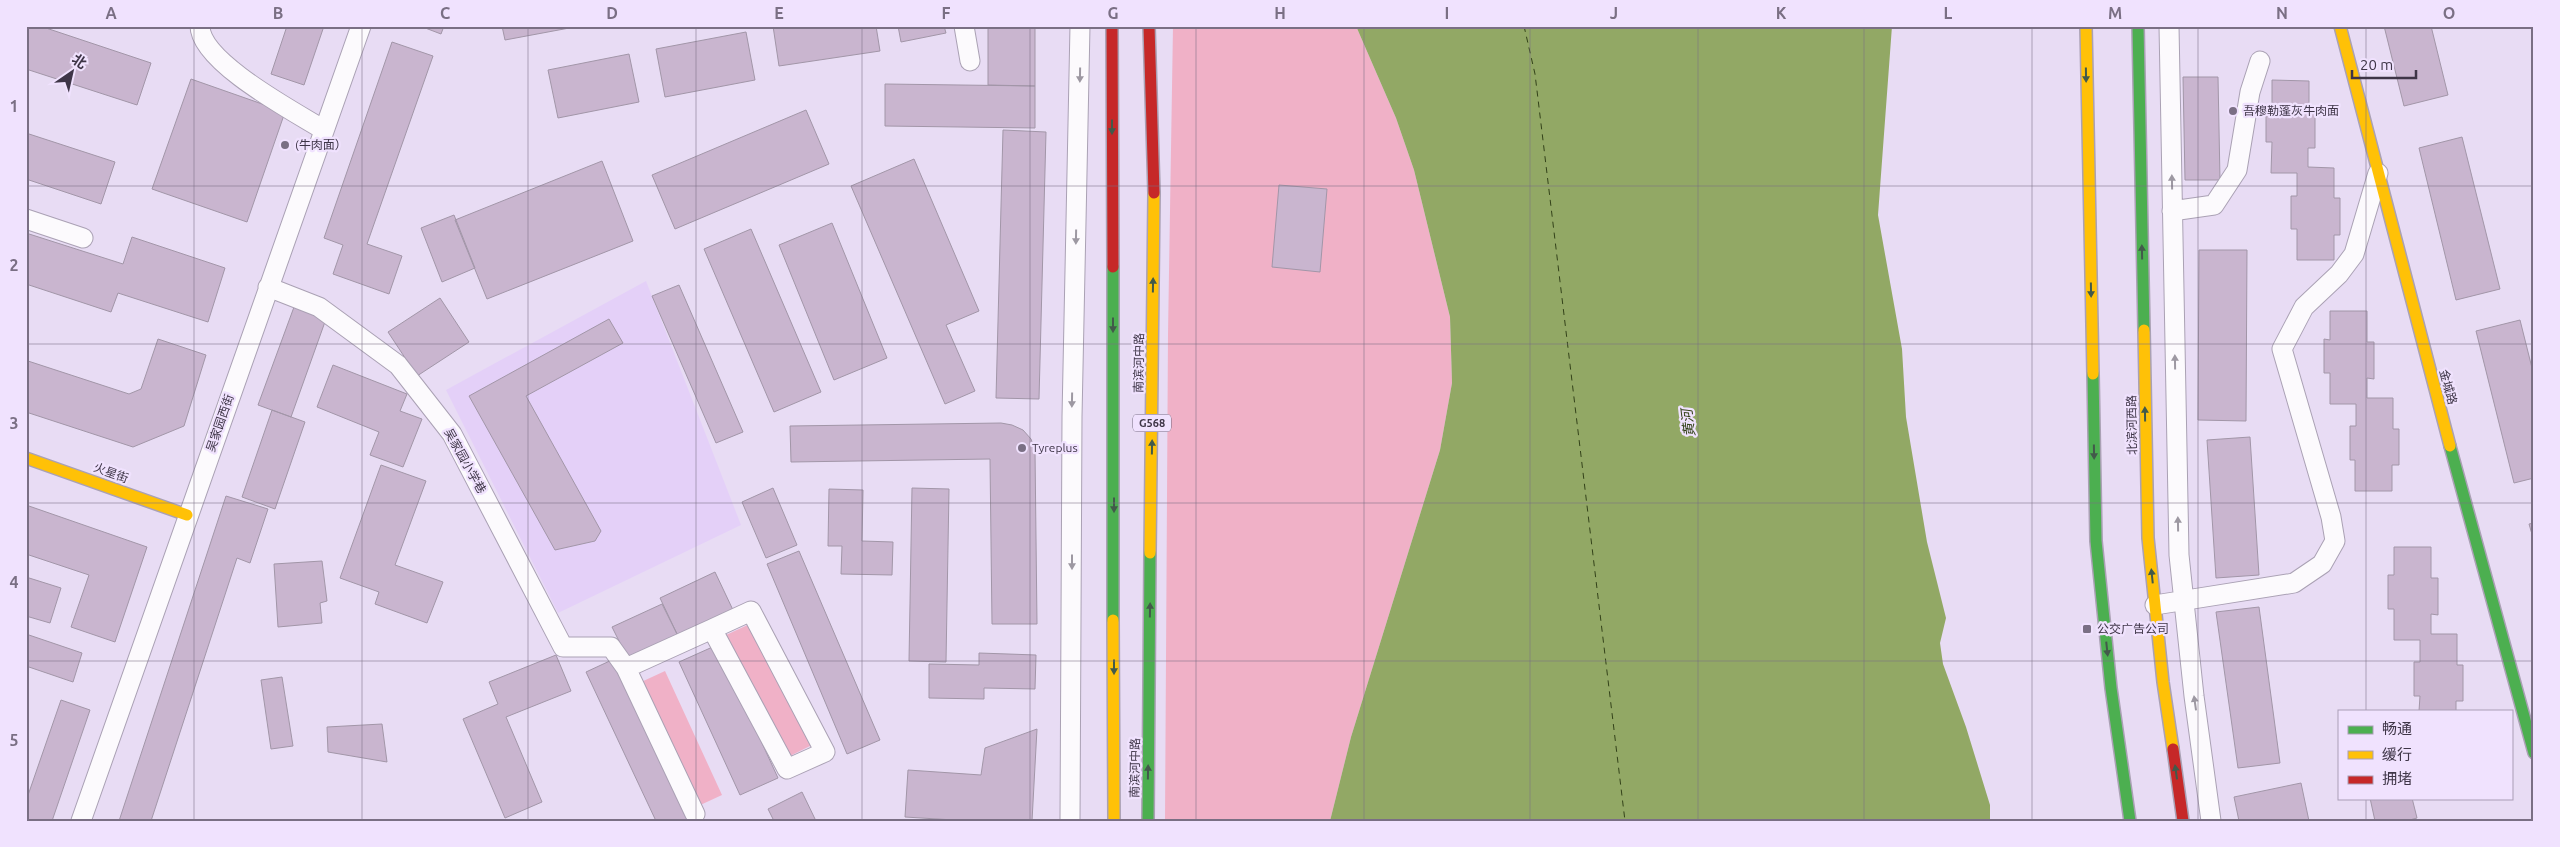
<svg xmlns="http://www.w3.org/2000/svg" width="2560" height="847" viewBox="0 0 2560 847" font-family="Ubuntu,'Noto Sans SC',sans-serif">
<rect width="100%" height="100%" fill="#e8dcf4"/>
<path fill="#e4d0f8" d="M646 281 741 525 558 613 446 390Z"/>
<path fill="#f0b1c7" d="M1173 26H1356L1396 118 1414 170 1450 317 1452 383 1440 450 1351 737 1330 821H1165L1168 334Z
M752 623 812 745 786 758 726 635Z
M665 671 722 795 696 807 639 683Z"/>
<path fill="#92a865" d="M1356 26H1892L1878 215 1902 349 1906 417 1927 542 1946 618 1940 643 1943 664 1966 727 1990 805V821H1330L1351 737 1440 450 1452 383 1450 317 1414 170 1396 118Z"/>
<g fill="none" stroke-linecap="round" stroke-linejoin="round">
<path stroke="#334219" stroke-width="1" stroke-dasharray="6 5" stroke-linecap="butt" d="M1524 26 1535 74 1625 821"/>
</g>
<path fill="#c9b5cf" stroke="#a296a8" d="M26 26H40L151 63 137 105 26 69Z
M287 26H324L304 85 271 74Z
M420 26H444L441 34Z
M502 26H580L505 40Z
M773 26H876L880 51 779 66Z
M898 26H944L946 33 901 42Z
M988 26H1035V86L988 85Z
M2384 26H2431L2448 95 2404 106Z
M746 32 755 80 665 97 656 49Z
M392 42 433 56 367 244 402 256 389 294 333 274 343 245 324 238Z
M629 54 639 102 558 118 548 70Z
M2183 77H2218L2220 180H2185Z
M191 79 285 112 247 222 152 189Z
M2272 80 2309 81V111H2315V148H2308V167L2334 168V198H2340V235H2334V260H2297V229H2291V196H2297V173H2271L2272 142H2266V109H2272Z
M885 84 1035 86V128L885 126Z
M806 110 829 164 675 229 652 175Z
M1003 130 1046 132 1039 399 996 398Z
M26 133 115 162 101 204 26 179Z
M2462 137 2500 289 2456 300 2419 148Z
M914 159 979 311 946 325 975 391 945 404 851 186Z
M602 161 633 241 487 299 455 220Z
M1279 185 1327 189 1320 272 1272 267Z
M454 215 475 268 442 282 421 228Z
M832 223 887 358 834 380 779 245Z
M751 229 821 392 774 412 704 249Z
M26 233 123 264 132 237 225 268 208 322 118 293 111 312 26 284Z
M2199 250H2247L2246 421 2198 420Z
M679 285 743 432 716 443 652 296Z
M440 298 469 342 417 376 388 332Z
M294 307 326 319 291 417 258 405Z
M2330 311H2367V342H2374V379L2367 378V398H2393V429H2399V465H2392V491H2355V460H2350V426H2356V404H2330V373H2324V339L2330 340Z
M609 319 623 343 526 396 601 531 595 541 555 550 469 396Z
M2520 320 2534 376V478L2514 483 2476 331Z
M158 339 206 355 184 426 133 447 26 412 28 361 129 394 141 389Z
M333 365 407 394 400 411 422 419 403 467 370 455 379 432 317 407Z
M272 410 305 422 275 509 242 497Z
M1001 423 1012 425 1023 430 1031 439 1035 450 1037 624H992L990 459 791 462 790 426Z
M2250 437 2259 575 2216 578 2207 440Z
M381 465 426 481 395 565 443 582 427 623 375 604 379 592 340 578Z
M773 488 797 545 766 558 742 502Z
M912 488 949 489 946 662 909 661Z
M829 489 863 490 862 541 893 542 892 575 841 574 842 546H828Z
M226 496 268 509 250 563 237 558 151 821H119Z
M26 505 147 547 115 642 71 627 89 575 26 554Z
M2534 523V541L2529 524Z
M2394 547H2431V578H2438V615L2431 614V634H2457V665H2463V701H2456V711H2419L2420 696H2414V662H2420V640H2394V609H2388V575H2394Z
M799 551 880 740 847 754 767 564Z
M322 561 327 601 320 603 322 623 278 627 274 564Z
M715 572 733 610 678 636 660 598Z
M26 577 61 588 50 623 26 616Z
M662 604 678 636 628 659 612 627Z
M2259 607 2280 763 2238 768 2216 612Z
M26 634 82 653 73 682 26 666Z
M717 645 778 778 740 795 679 662Z
M979 653 1036 655 1035 689 984 688V699L929 698V664L979 665Z
M556 655 571 691 506 717 542 802 505 818 463 719 498 704 489 682Z
M614 659 689 819 685 821H656L586 672Z
M282 677 293 746 271 749 261 680Z
M61 700 90 710 52 821H26V801Z
M382 724 387 762 328 752 327 727Z
M1037 729 1032 821H970L905 817 908 770 981 775 985 748Z
M2301 783 2309 821H2239L2234 797Z
M802 792 816 821H774L768 809Z
M2370 798H2412L2417 818 2406 821H2375Z"/>
<g fill="none" stroke-linecap="round" stroke-linejoin="round">
<defs>
<path id="street" d="M200 26C200 62 295 112 324 130
M964 26 970 61
M2169 26 2179 555 2194 696 2211 821
M2172 211 2214 205 2237 170 2250 92 2260 61
M26 219 83 238
M268 287 319 307 398 365 452 434 563 647H611L626 668 712 629
M2155 605 2294 583 2322 564 2335 541 2331 517 2282 349 2304 307 2339 274 2354 254 2378 173
M751 611 825 752 787 769 712 629Z
M626 668 695 814
M81 821 361 26
M1070 821 1072 417 1080 26"/>
<path id="fast" d="M2138 26 2144 330
M1113 267V620
M2093 374 2096 541 2111 688 2130 821
M2450 446 2534 753
M1148 821 1150 553"/>
<path id="slow" d="M2086 26 2093 374
M2340 26 2450 446
M2144 330 2148 538 2163 682 2173 749
M26 458 187 515
M1150 553 1154 193
M1113 620 1114 821"/>
<path id="jam" d="M1112 26 1113 267
M1149 26 1154 193
M2173 749 2183 821"/>
</defs>
<use href="#street" stroke="#aaa1b4" stroke-width="21"/>
<use href="#fast" stroke="#aaa1b4" stroke-width="14"/>
<use href="#slow" stroke="#aaa1b4" stroke-width="14"/>
<use href="#jam" stroke="#aaa1b4" stroke-width="14"/>
<use href="#street" stroke="#fcfafd" stroke-width="19"/>
<use href="#fast" stroke="#4caf50" stroke-width="11"/>
<use href="#slow" stroke="#ffc107" stroke-width="11"/>
<use href="#jam" stroke="#c62828" stroke-width="11"/>
</g>
<defs><path id="oneway-solid" d="M-6-.8H1V-3.2L6.5 0L1 3.2V.8H-6Z" transform="scale(1.25)"/></defs>
<g fill="#9d98a2">
<use href="#oneway-solid" transform="translate(1080 75) rotate(91)"/>
<use href="#oneway-solid" transform="translate(2172 182) rotate(-91)"/>
<use href="#oneway-solid" transform="translate(1076 237) rotate(91)"/>
<use href="#oneway-solid" transform="translate(2175 362) rotate(-91)"/>
<use href="#oneway-solid" transform="translate(1072 400) rotate(91)"/>
<use href="#oneway-solid" transform="translate(2178 524) rotate(-91)"/>
<use href="#oneway-solid" transform="translate(1072 562) rotate(90)"/>
<use href="#oneway-solid" transform="translate(2195 703) rotate(-98)"/>
</g>
<g fill="#425a4a">
<use href="#oneway-solid" transform="translate(2086 75) rotate(89)"/>
<use href="#oneway-solid" transform="translate(1112 127) rotate(90)"/>
<use href="#oneway-solid" transform="translate(2142 252) rotate(-91)"/>
<use href="#oneway-solid" transform="translate(1153 285) rotate(-89)"/>
<use href="#oneway-solid" transform="translate(2091 290) rotate(89)"/>
<use href="#oneway-solid" transform="translate(1113 325) rotate(90)"/>
<use href="#oneway-solid" transform="translate(2145 414) rotate(-91)"/>
<use href="#oneway-solid" transform="translate(1152 447) rotate(-89)"/>
<use href="#oneway-solid" transform="translate(2094 452) rotate(89)"/>
<use href="#oneway-solid" transform="translate(1114 505) rotate(90)"/>
<use href="#oneway-solid" transform="translate(2152 576) rotate(-96)"/>
<use href="#oneway-solid" transform="translate(1150 610) rotate(-89)"/>
<use href="#oneway-solid" transform="translate(2107 649) rotate(84)"/>
<use href="#oneway-solid" transform="translate(1114 667) rotate(90)"/>
<use href="#oneway-solid" transform="translate(1148 772) rotate(-89)"/>
<use href="#oneway-solid" transform="translate(2176 772) rotate(-98)"/>
</g>
<path fill="none" stroke="#7a6f84" stroke-width="1" stroke-opacity="0.55" d="M194 26V821M362 26V821M528 26V821M696 26V821M862 26V821M1030 26V821M1196 26V821M1364 26V821M1530 26V821M1698 26V821M1864 26V821M2032 26V821M2198 26V821M2366 26V711M26 186H2534M26 344H2534M26 503H2534M26 661H2534M2366 798V821"/>
<g fill="#7a6f84" stroke="#f0e2fe" stroke-width="2">
<circle cx="2233" cy="111" r="5"/>
<circle cx="285" cy="145" r="5"/>
<circle cx="1022" cy="448" r="5"/>
<rect x="2082" y="624" width="10" height="10" rx="2.5"/>
</g>
<g text-anchor="middle" stroke-width="4.5" stroke-linejoin="round" paint-order="stroke">
<rect fill="#f0e2fe" stroke="#73697e" stroke-width="1" x="1133" y="414.5" width="38" height="17" rx="4"/>
<g font-size="11" font-weight="bold" fill="#3e3547">
<text x="1152" y="427">G568</text>
</g>
<g font-size="12" fill="#3e3547" stroke="#f0e2fe" text-anchor="start">
<text x="2243" y="115">吾穆勒蓬灰牛肉面</text>
<text x="295" y="149">(牛肉面）</text>
<text x="1032" y="452">Tyreplus</text>
<text x="2097" y="633">公交广告公司</text>
</g>
<g font-size="12" fill="#3e3547" stroke="#f0e2fe">
<text transform="translate(1139 363) rotate(-89)" y="4">南滨河中路</text>
<text transform="translate(2448 387) rotate(75)" y="4">金城路</text>
<text transform="translate(220 423) rotate(-71)" y="4">吴家园西街</text>
<text transform="translate(2132 425) rotate(-91)" y="4">北滨河西路</text>
<text transform="translate(465 461) rotate(61)" y="4">吴家园小学巷</text>
<text transform="translate(111 473) rotate(20)" y="4">火星街</text>
<text transform="translate(1135 768) rotate(-89)" y="4">南滨河中路</text>
</g>
<g font-size="14" font-style="italic" fill="#334219" stroke="#f0e2fe">
<text transform="translate(1688 423) rotate(-97)" y="5">黄河</text>
</g>
</g>
<rect width="2560" height="847" fill="none" stroke="#f0e2fe" stroke-width="55"/>
<rect x="2338" y="710" width="175" height="90" fill="#f0e2fe" stroke="#a99db5"/>
<rect x="2348" y="726" width="25" height="8" fill="#4caf50" stroke="#a99db5"/>
<text x="2382" y="734" font-size="15" fill="#3e3547">畅通</text>
<rect x="2348" y="751" width="25" height="8" fill="#ffc107" stroke="#a99db5"/>
<text x="2382" y="760" font-size="15" fill="#3e3547">缓行</text>
<rect x="2348" y="776" width="25" height="8" fill="#c62828" stroke="#a99db5"/>
<text x="2382" y="784" font-size="15" fill="#3e3547">拥堵</text>
<g transform="translate(72 72) rotate(34)" stroke="#f0e2fe" stroke-width="4" paint-order="stroke">
<path d="M0-4L9 19L0 12L-9 19Z" fill="#3e3547"/>
<text y="-8" font-size="14" font-weight="bold" text-anchor="middle" fill="#3e3547">北</text>
</g>
<path d="M2352 70v8h64v-8" fill="none" stroke="#3e3547" stroke-width="2.5"/>
<text x="2360" y="70" font-size="15" fill="#3e3547" stroke="#f0e2fe" stroke-width="4" paint-order="stroke">20 m</text>
<rect x="28" y="28" width="2504" height="792" fill="none" stroke="#7a6f84" stroke-width="2"/>
<g font-size="16" text-anchor="middle" font-weight="bold" fill="#7a6f84">
<text x="111" y="19">A</text>
<text x="278" y="19">B</text>
<text x="445" y="19">C</text>
<text x="612" y="19">D</text>
<text x="779" y="19">E</text>
<text x="946" y="19">F</text>
<text x="1113" y="19">G</text>
<text x="1280" y="19">H</text>
<text x="1447" y="19">I</text>
<text x="1614" y="19">J</text>
<text x="1781" y="19">K</text>
<text x="1948" y="19">L</text>
<text x="2115" y="19">M</text>
<text x="2282" y="19">N</text>
<text x="2449" y="19">O</text>
<text x="14" y="112">1</text>
<text x="14" y="271">2</text>
<text x="14" y="429">3</text>
<text x="14" y="588">4</text>
<text x="14" y="746">5</text>
</g>
</svg>
